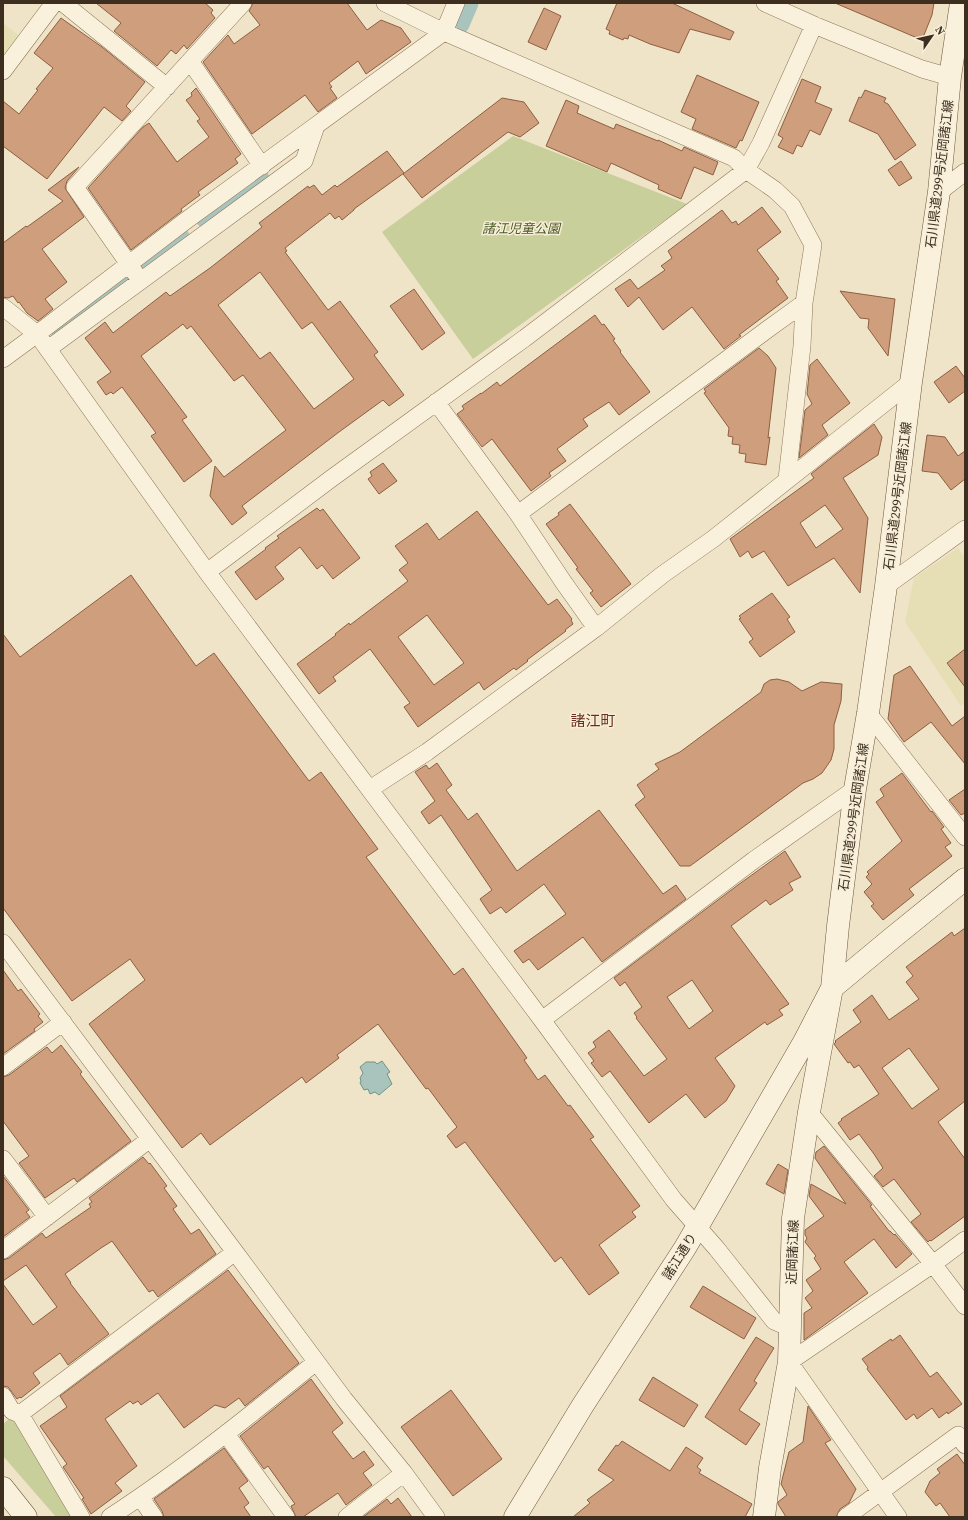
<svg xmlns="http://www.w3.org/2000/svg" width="968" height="1520" viewBox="0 0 968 1520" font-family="'Source Serif 4','Noto Sans JP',serif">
<rect width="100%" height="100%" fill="#f0e4c8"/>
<path fill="#e6deb5" d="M3 23 21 37 3 59Z
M958 548 965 557V702L961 706 905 622 914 578Z"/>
<path fill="#c9cf9b" d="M513 136 687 204 473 359 382 232Z
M17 1412 84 1517H56L3 1456V1424Z"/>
<path fill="#a9c4bc" stroke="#6f938a" d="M382 1061 390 1072 387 1074 392 1084 379 1095 375 1092 370 1094 368 1089 364 1090 360 1083 361 1081 360 1078 363 1073 360 1067 366 1062H375L377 1064Z"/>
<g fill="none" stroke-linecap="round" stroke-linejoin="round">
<path stroke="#a9c4bc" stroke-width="21" d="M459 24 468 3
M206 218 259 179
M143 265 179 237
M60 328 119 283"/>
</g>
<path fill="#cf9f7d" stroke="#8d5f41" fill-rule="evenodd" d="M96 3H205L213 10 211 13 215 18 187 49 184 45 176 54 171 50 157 66 114 31 121 23Z
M253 3H347L367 30 381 20 401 28 411 42 366 74 358 61 329 83 332 87 330 88 337 98 318 112 305 95 252 134 203 62 228 35 234 44 260 25 249 11Z
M617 3H672L734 32 730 40 690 29 679 53 650 44 629 35 628 39 624 38 623 40 609 34 610 31 606 29Z
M835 3H934L932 15 922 40Z
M544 8 561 16 546 50 528 42Z
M61 18 102 47 145 82 126 106 131 111 122 121 104 107 47 179 3 146V101L19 114 38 90 36 89 53 68 34 53Z
M697 75 759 102 742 141 740 140 736 148 692 129 696 119 681 112Z
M802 79 821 87 815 102 832 109 820 135 810 130 802 147 797 145 793 154 778 147 783 138 778 135Z
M196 88 241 154 235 159 238 163 198 192 200 195 181 209 182 211 131 250 88 188 143 127 149 123 177 162 209 137 197 121 200 119 186 100 192 96 191 93Z
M865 90 886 98 884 102 888 104 916 145 895 160 878 134 849 121 859 97 861 98Z
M502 98 524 102 539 123 520 137 508 132 422 198 403 174Z
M566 100 579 106 577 113 614 129 616 124 658 141V140L682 151 684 147 718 162 713 175 694 167 681 199 658 189 659 185 611 163 607 172 546 146Z
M387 151 404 173 354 209V210L342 220 339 216 335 219 330 213 285 248 287 251 285 252 328 310 340 301 378 352 374 355 404 395 389 406 383 400 339 432 242 506 247 513 232 525 210 496 215 466 224 477 286 430 243 375 234 381 191 326 187 329 183 324 141 356 187 417 182 420 212 461 184 482 151 436 156 433 122 387 113 394 111 392 106 395 97 382 111 372 85 338 105 322 113 333 166 292 170 296 210 268 262 227 259 223 308 186 309 188 314 185 322 195 335 185 337 187ZM260 272 302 329 312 322 354 379 314 409 270 352 260 359 218 305Z
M901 161 912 178 899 186 888 170Z
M79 167 67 181 65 188 84 217 42 249 67 282 45 299 53 309 38 321 27 313 19 302 18 303 13 296 8 298 3 297V243L26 226 27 227 63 201 48 190Z
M762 207 781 232 757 250 779 279 776 281 788 298 739 335 741 336 724 349 692 307 663 330 639 297 628 307 615 289 630 279 638 289 665 270 661 266 672 258 668 251 722 210 732 223 736 221 738 225Z
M414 289 445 333 422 350 390 306Z
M840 291 895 299 888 356 868 328 869 319 860 318Z
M595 315 602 325 604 324 615 339 613 340 621 351 620 352 650 392 619 415 609 402 583 419 588 426 557 449 566 461 549 473 551 476 531 491 492 439 482 447 457 414 464 409 462 406 481 393V394L497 382 500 386Z
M759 348 768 356 776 368 768 438 770 437 766 465 745 462 746 454 739 453 740 445 732 444 733 437 728 436 729 428 704 393 706 392 704 389Z
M817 359 850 403 822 425 828 435 799 458 805 410 812 404 807 394 810 365Z
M956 366 965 378V391L949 403 934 382Z
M874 424 882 437 878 455 843 478 868 518 860 593 834 558 788 586 764 551 752 558 748 551 740 557 730 539 814 478 811 474ZM825 505 843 529 816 548 800 523Z
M927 435 945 437 958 456 965 451V479L951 490 938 473 922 471Z
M383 463 397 481 379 494 368 479 372 476 370 472Z
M570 504 631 584 601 607 590 593 593 591 576 569 578 568 546 524 559 515 558 513Z
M317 508 320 511 323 509 360 558 333 579 322 565 317 569 300 547 275 567 284 579 256 600 235 572 266 549 265 548 279 538 277 536Z
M477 511 548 605 557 599 572 619 571 620 573 624 565 630 566 631 527 660 528 661 516 670 514 668 484 690 479 682 418 727 404 707 410 703 370 649 333 677 336 681 319 694 297 664 336 635 335 634 349 623 350 625 408 581 399 570 408 563 395 546 427 523 439 540ZM427 615 464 663 434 685 398 637Z
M131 575 196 666 214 653 309 781 321 772 378 849 366 857 454 975 463 968 527 1058 524 1060 538 1080 545 1075 568 1106 570 1105 594 1137 590 1139 640 1206 632 1212 636 1217 599 1245 619 1273 589 1295 561 1257 555 1262 465 1142 456 1148 447 1136 457 1127 428 1088 426 1089 378 1024 337 1055 339 1058 306 1083 302 1077 210 1145 201 1133 182 1148 89 1024 145 980 130 959 72 1001 3 908V634L20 657Z
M772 593 790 617 787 619 795 632 760 657 749 642 753 639 739 619 741 618 739 616Z
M965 649V687L947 663Z
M910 666 952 726 965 716V764L931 722 904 742 888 719 894 675Z
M777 679 789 682 802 691 821 682 842 684 841 701 834 725V749L831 760 822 773 813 779 803 783 690 866H680L635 805 645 797 637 785 659 769 655 764 680 752 761 692 764 684 770 680Z
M437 763 452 785 446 790 468 820 477 813 517 871 599 810 663 894 676 885 686 899 602 962 583 937 538 970 529 959 523 963 514 951 566 914 544 884 506 913 501 907 490 914 480 899 492 890 441 815 429 824 421 812 435 801 415 772 426 765 429 769Z
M902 773 931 812 932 811 944 827 941 829 951 843 945 847 952 856 909 889 914 895 883 920 871 906 874 904 864 892 872 884 866 877 869 874 867 872 902 841 876 802 884 796 880 789Z
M965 789V813L961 815 949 800Z
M785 851 801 877 789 883 793 890 770 905 766 900 731 926 789 1004 779 1010 783 1015 767 1025 765 1022 715 1058 735 1086 726 1101 705 1118 686 1094 649 1123 610 1071 602 1077 591 1063 594 1061 588 1053 596 1047 593 1042 609 1030 644 1076 667 1059 636 1018 637 1017 634 1013 642 1007 625 982 620 986 614 978 738 885ZM692 980 713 1011 689 1029 667 997Z
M965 928V1101L938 1122 965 1159V1216L931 1241 930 1240 928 1242 911 1222 921 1214 894 1179 883 1187 874 1176 883 1168 874 1154 859 1134 850 1140 838 1123 842 1120 841 1119 879 1094 859 1065 854 1068 850 1062 848 1063 834 1044 836 1042 835 1041 861 1022 853 1010 872 995 889 1020 919 999 906 982 913 976 906 967 952 932 954 936ZM909 1048 939 1089 912 1109 882 1068Z
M3 970 18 991 21 989 40 1014 38 1016 43 1022 34 1029 35 1031 3 1054Z
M61 1045 82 1072 80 1074 131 1141 77 1182 74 1178 45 1198 19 1163 29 1156 3 1121V1077L9 1075 47 1047 52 1053Z
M824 1146 872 1205 870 1206 889 1231H890L894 1235 895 1234 912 1254 896 1268 874 1239 844 1262 868 1293 804 1340V1313L812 1308 805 1298 813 1291 806 1280 821 1269 814 1258 816 1256 805 1242 807 1238 805 1235V1230L824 1216 809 1196 811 1184 846 1204 815 1158 816 1152Z
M143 1157 149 1164 150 1163 167 1186 164 1188 177 1206 173 1209 191 1234 199 1229 216 1254 158 1297 153 1290 149 1292 112 1241 101 1248 65 1274 71 1283H70L109 1334 68 1365 60 1353 33 1373 40 1383 21 1398 20 1397 17 1399 8 1387 3 1386V1284L33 1325 57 1307 26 1265 3 1281V1260L9 1258 42 1233 46 1238 91 1207 89 1204 92 1202 89 1198Z
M778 1164 788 1170 784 1194 766 1184Z
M3 1176 29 1210 26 1212 30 1217 3 1237Z
M228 1270 299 1363 245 1406 239 1398 225 1408 215 1405 184 1428 158 1393 141 1405 138 1401 133 1404 130 1401 105 1419 137 1466 115 1483 122 1491 91 1514 82 1499 84 1498 63 1467 67 1464 40 1426 67 1407 60 1396Z
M703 1286 756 1318 744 1339 690 1307Z
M900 1335 930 1377 937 1372 962 1404 948 1414 947 1412 939 1418 932 1408 917 1419 914 1414 906 1420 867 1369 868 1367 862 1359 891 1339 892 1341Z
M756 1337 774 1348 754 1381 757 1383 739 1410 760 1424 746 1445 705 1417Z
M653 1377 698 1405 684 1427 639 1400Z
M311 1379 343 1423 332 1432 353 1459 364 1451 374 1465 363 1473 372 1485 346 1505 338 1493 303 1517H296L291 1506 295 1504 268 1466 264 1469 240 1436Z
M451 1390 502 1459 453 1496 401 1427Z
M808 1406 831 1440 825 1443 856 1489 849 1503 840 1509 836 1517H786L778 1504V1502L787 1495 781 1484 789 1452 803 1442Z
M622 1441 670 1471 686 1447 703 1458 697 1467 701 1470 699 1473 752 1504 745 1517H573L590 1503 587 1500 614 1480 598 1470 616 1445 618 1446Z
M224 1448 248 1481 239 1488 249 1503 244 1507 251 1517H164L162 1511 154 1499Z
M957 1454 965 1465V1517H950L940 1503 936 1506 925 1492 930 1481 940 1473 937 1469Z
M398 1498 412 1517H363L387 1499 391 1504Z"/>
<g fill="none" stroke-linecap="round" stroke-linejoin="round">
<defs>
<path id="street" d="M63 3 167 87
M385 3 444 32 734 158 746 170 775 190 792 206 813 245 804 303 802 346 787 479
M765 3 814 25 922 69 950 77
M190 61 262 166
M3 71 54 3
M939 192 965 172
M140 280 75 187 243 3
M3 307 37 334 207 572 542 1020 674 1200 717 1249 774 1321 790 1328
M48 349 304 161 316 126
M3 359 37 334 184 222 444 32 456 3
M436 402 518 514 564 583 596 628
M518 514 768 329 804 303
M207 572 332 478 525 338 746 170 761 143 814 25
M886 586 965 529
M868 713 965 837
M370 789 427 752 596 628 662 575 713 539 911 382
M3 943 235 1252 344 1399 404 1473 436 1517
M542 1020 754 860 855 789
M3 1067 63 1022
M809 1112 933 1264 965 1306
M3 1159 47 1217
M3 1250 150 1139
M3 1396 12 1411 20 1414 81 1517
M20 1414 235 1252
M226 1434 286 1517
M140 1497 154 1517
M110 1517C182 1470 249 1416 316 1362
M347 1517 404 1473
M846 1517 958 1435 965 1445
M898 1517 789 1362 933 1264 965 1240"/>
<path id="secondary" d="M3 1488 26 1517
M515 1517 583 1405 685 1248 804 1042 832 988 891 939 965 879
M764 1517 770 1468 789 1362 793 1218 809 1112 832 988 838 926 855 789 868 713 886 586 911 382 939 192 950 77 961 3"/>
</defs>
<use href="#street" stroke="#8d765c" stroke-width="18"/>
<use href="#secondary" stroke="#6f573f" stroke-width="23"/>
<use href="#street" stroke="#faf1dc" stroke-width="17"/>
<use href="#secondary" stroke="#faf1dc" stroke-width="22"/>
</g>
<g text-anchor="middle" stroke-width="3" stroke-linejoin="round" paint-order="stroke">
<g font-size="13" fill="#3d2e20" stroke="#f7eed8">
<text transform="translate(939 174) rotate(-83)" y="5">石川県道299号近岡諸江線</text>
<text transform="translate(897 496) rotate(-83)" y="5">石川県道299号近岡諸江線</text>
<text transform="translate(853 817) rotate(-82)" y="5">石川県道299号近岡諸江線</text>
<text transform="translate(792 1252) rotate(-88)" y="5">近岡諸江線</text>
<text transform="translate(679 1256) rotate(-58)" y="5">諸江通り</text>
</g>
<g font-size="13" font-style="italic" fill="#4d5a26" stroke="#f7eed8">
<text x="521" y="233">諸江児童公園</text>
</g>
<g font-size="15" fill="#6b2e1e" stroke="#f7eed8">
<text x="593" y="726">諸江町</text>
</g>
</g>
<rect width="968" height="1520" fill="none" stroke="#3d2e20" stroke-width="8"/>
<g transform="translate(932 36) rotate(56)" stroke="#f7eed8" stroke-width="3" paint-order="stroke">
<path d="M0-3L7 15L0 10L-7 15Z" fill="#3d2e20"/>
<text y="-6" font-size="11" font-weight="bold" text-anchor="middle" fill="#3d2e20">N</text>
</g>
</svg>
